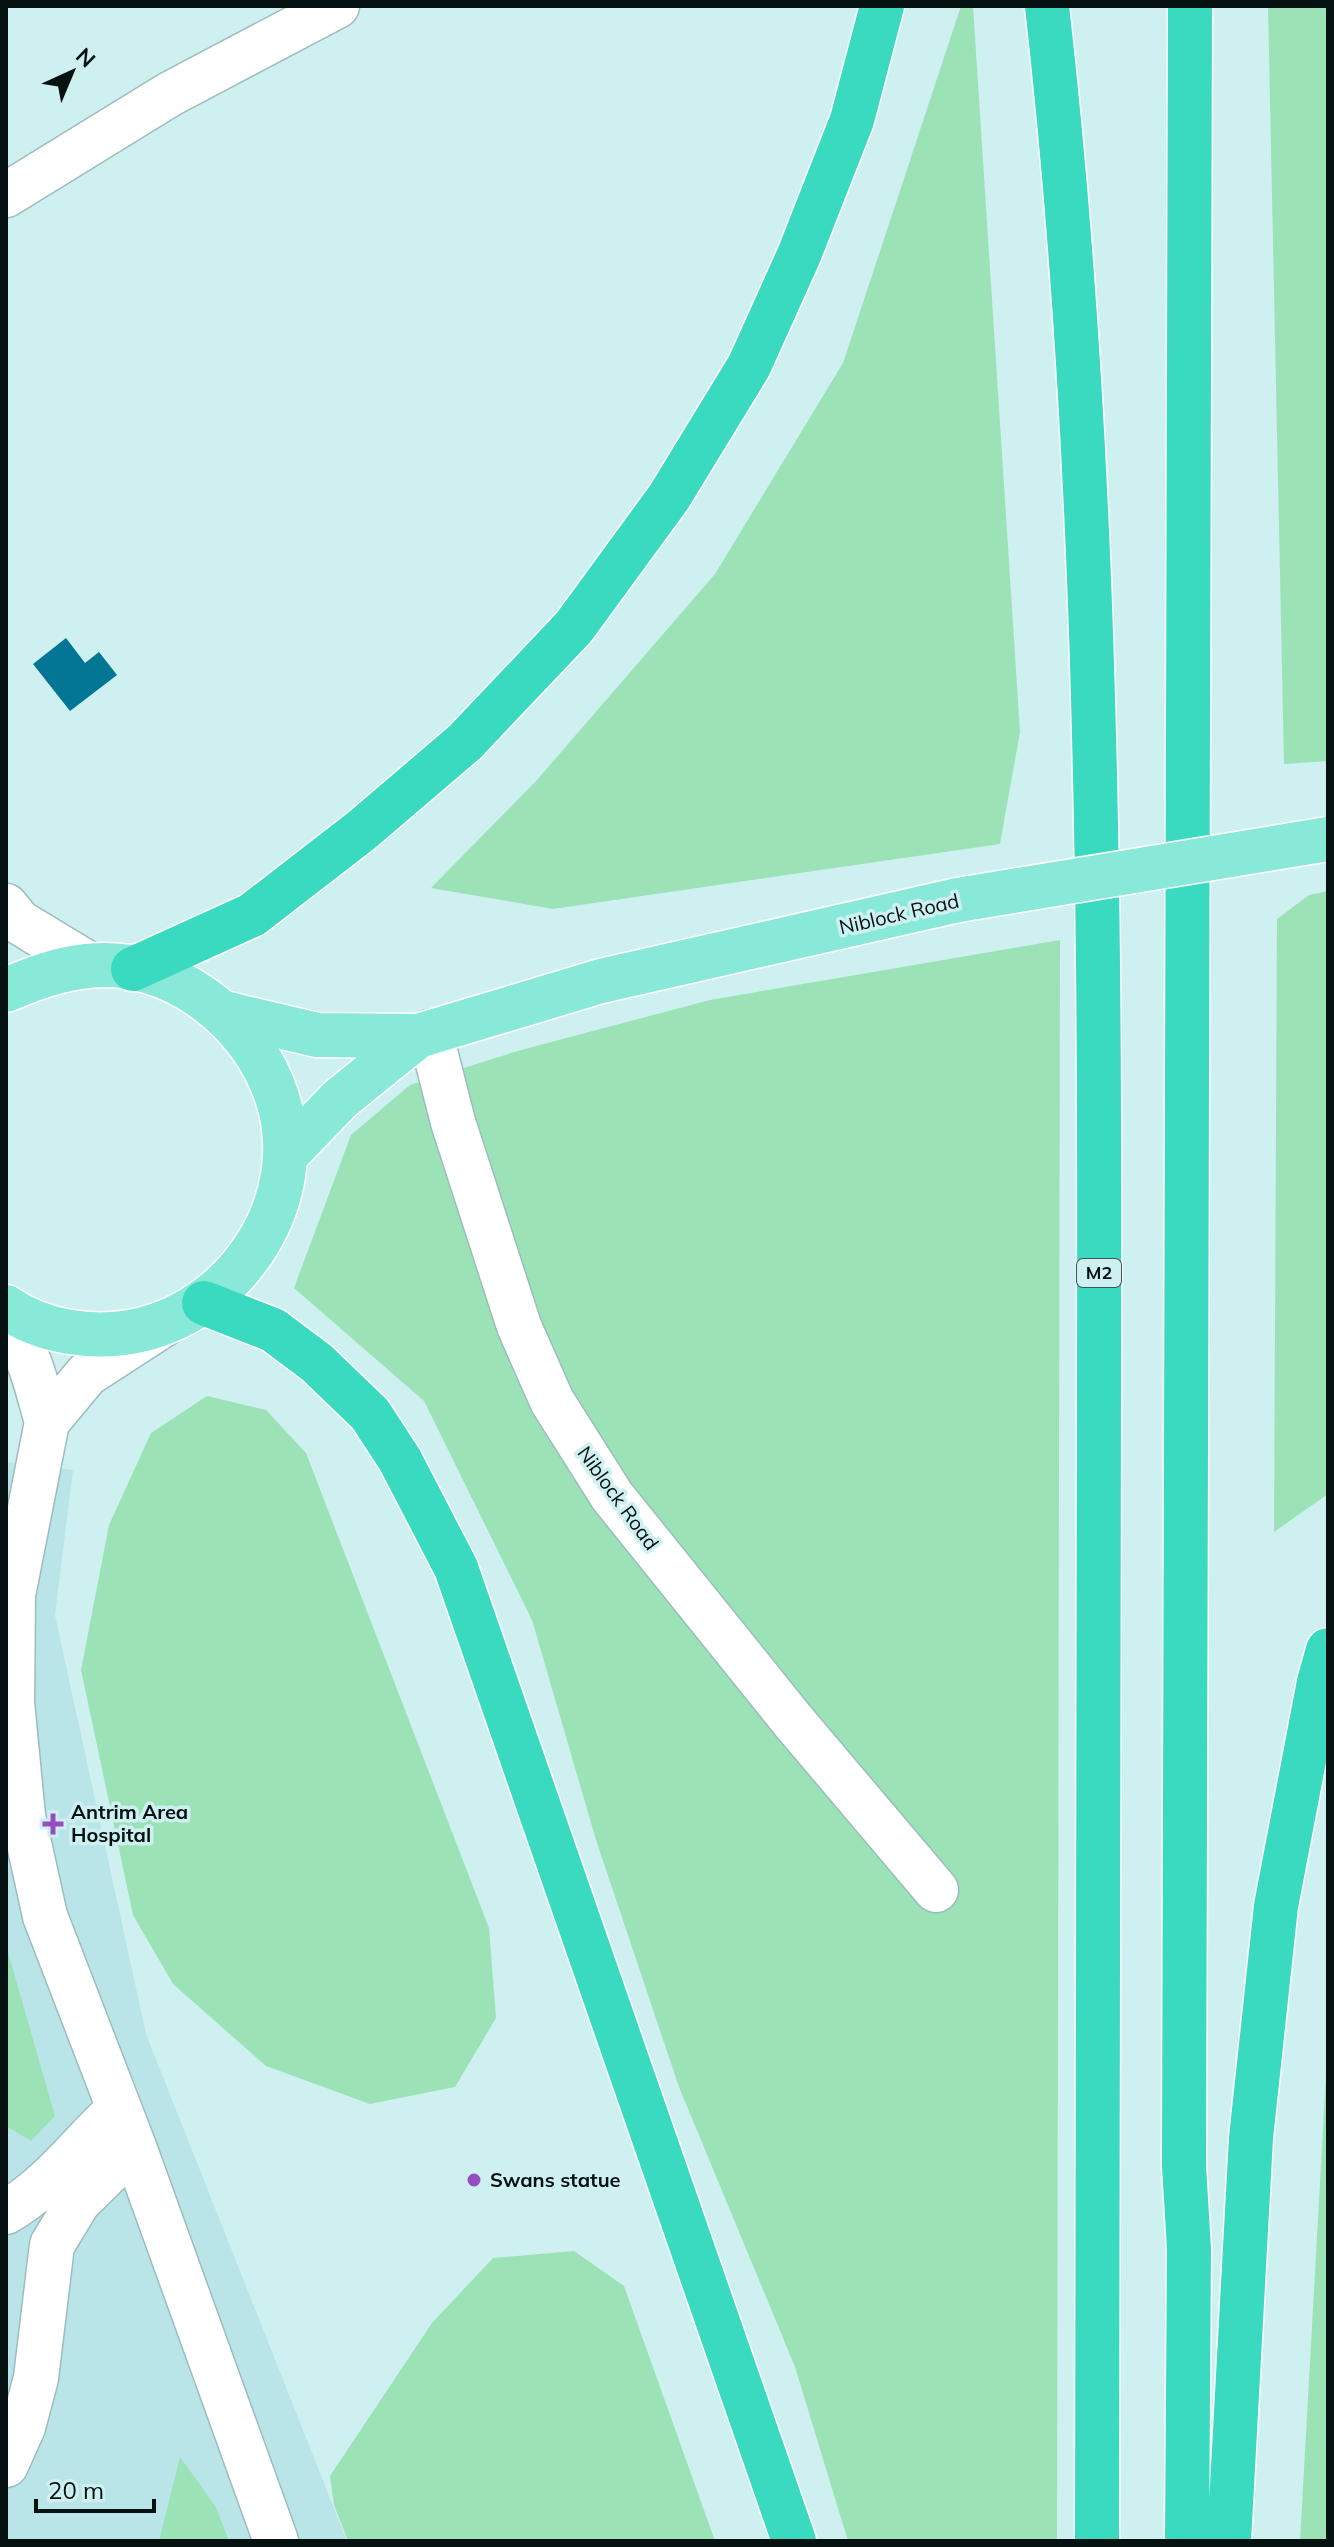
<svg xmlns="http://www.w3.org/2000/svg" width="1334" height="2547" viewBox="0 0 1334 2547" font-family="Mulish,sans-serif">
<rect width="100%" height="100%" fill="#cef0f1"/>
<path fill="#bae5e8" d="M6 1462 73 1470 55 1615 146 2034 347 2541H6Z"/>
<path fill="#9be3b7" d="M961 6H973L1020 732 1000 844 553 909 431 888 537 780 715 574 843 363Z
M1268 6H1328V761L1284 764Z
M1328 891V1494L1274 1532 1277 919 1309 895Z
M1060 940 1057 2541H848L795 2367 679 2087 596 1840 532 1620 424 1401 294 1288 351 1135 410 1085 521 1050 710 1000Z
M207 1396 266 1410 306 1453 489 1928 496 2018 455 2087 370 2104 266 2066 173 1984 133 1915 81 1670 109 1525 151 1433Z
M6 1945 55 2116 31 2141 6 2126Z
M1328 2039V2541H1300Z
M574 2251 624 2286 715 2541H348L334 2505 330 2476 432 2323 493 2258Z
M180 2457 216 2507 229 2541H159Z"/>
<path fill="#027694" d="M66 638 85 663 99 652 117 675 70 711 33 664Z"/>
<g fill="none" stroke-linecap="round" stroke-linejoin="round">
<defs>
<path id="minor" d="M6 195 170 94 337 6
M6 906 19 922 90 965
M430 1032 453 1122 519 1326 552 1401 612 1496 793 1721 936 1890
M6 1323C30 1350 37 1388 47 1422
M164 1324 87 1374 47 1422 13 1595 12 1702 23 1816 45 1916 134 2147 276 2541
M6 2212C51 2186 81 2143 119 2109
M6 2465 23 2427 36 2378 52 2245 78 2202 134 2147"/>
<path id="major" d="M6 990C32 979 58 969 87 966 171 956 252 1020 277 1097 310 1198 239 1307 140 1330 96 1340 43 1333 6 1307
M224 1013 317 1035 418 1036 601 981 958 900
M285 1156 340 1099 418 1036"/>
<path id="highway" d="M1047 6C1099 462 1100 922 1099 1381 1098 1768 1098 2154 1097 2541
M133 969 252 915 362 830 465 742 574 627 669 497 749 366 799 255 852 120 882 6
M204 1303 273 1330 317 1363 370 1414 400 1460 456 1568 794 2541
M1187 2541 1189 2249 1184 2166 1190 6
M1229 2541 1251 2138 1276 1906 1319 1682 1328 1650"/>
</defs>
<use href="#minor" stroke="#9cbcbe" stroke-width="47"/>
<use href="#major" stroke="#fff" stroke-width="47"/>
<use href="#highway" stroke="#fff" stroke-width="47"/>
<use href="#minor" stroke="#fff" stroke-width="44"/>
<use href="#major" stroke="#89e9d9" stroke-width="44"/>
<use href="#highway" stroke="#3adac0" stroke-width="44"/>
<defs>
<path id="major-bridge" d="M958 900 1328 839"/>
</defs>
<use href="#major-bridge" stroke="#fff" stroke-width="47" stroke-linecap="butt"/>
<use href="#major-bridge" stroke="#89e9d9" stroke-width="44"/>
</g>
<g fill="#954dc1" stroke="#cef0f1" stroke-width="3">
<path d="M49 1812h8v8h8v8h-8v8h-8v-8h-8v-8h8z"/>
<circle cx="474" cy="2180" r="8"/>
</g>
<g text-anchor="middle" stroke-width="7" stroke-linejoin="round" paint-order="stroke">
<rect fill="#cef0f1" stroke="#425555" stroke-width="2" x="1077" y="1259" width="44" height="28" rx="6"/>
<g font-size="18" font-weight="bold" fill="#061212">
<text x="1099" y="1279">M2</text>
</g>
<g font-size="20" fill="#061212" stroke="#cef0f1">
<text transform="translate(899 914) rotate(-13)" y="7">Niblock Road</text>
<text transform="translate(618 1498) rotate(54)" y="7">Niblock Road</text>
</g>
<g font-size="20" font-weight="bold" fill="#061212" stroke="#cef0f1" text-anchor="start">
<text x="71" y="1819">Antrim Area<tspan x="71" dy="23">Hospital</tspan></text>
<text x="490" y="2187">Swans statue</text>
</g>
</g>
<rect width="1334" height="2547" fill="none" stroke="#061212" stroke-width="16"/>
<g transform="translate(72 72) rotate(44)" stroke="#cef0f1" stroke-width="6" paint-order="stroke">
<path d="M0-6L14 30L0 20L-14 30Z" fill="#061212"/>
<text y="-12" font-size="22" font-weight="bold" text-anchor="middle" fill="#061212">N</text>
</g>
<path d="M36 2499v12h118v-12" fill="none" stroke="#061212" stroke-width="4"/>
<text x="48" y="2499" font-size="24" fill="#061212" stroke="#cef0f1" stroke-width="6" paint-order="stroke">20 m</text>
</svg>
